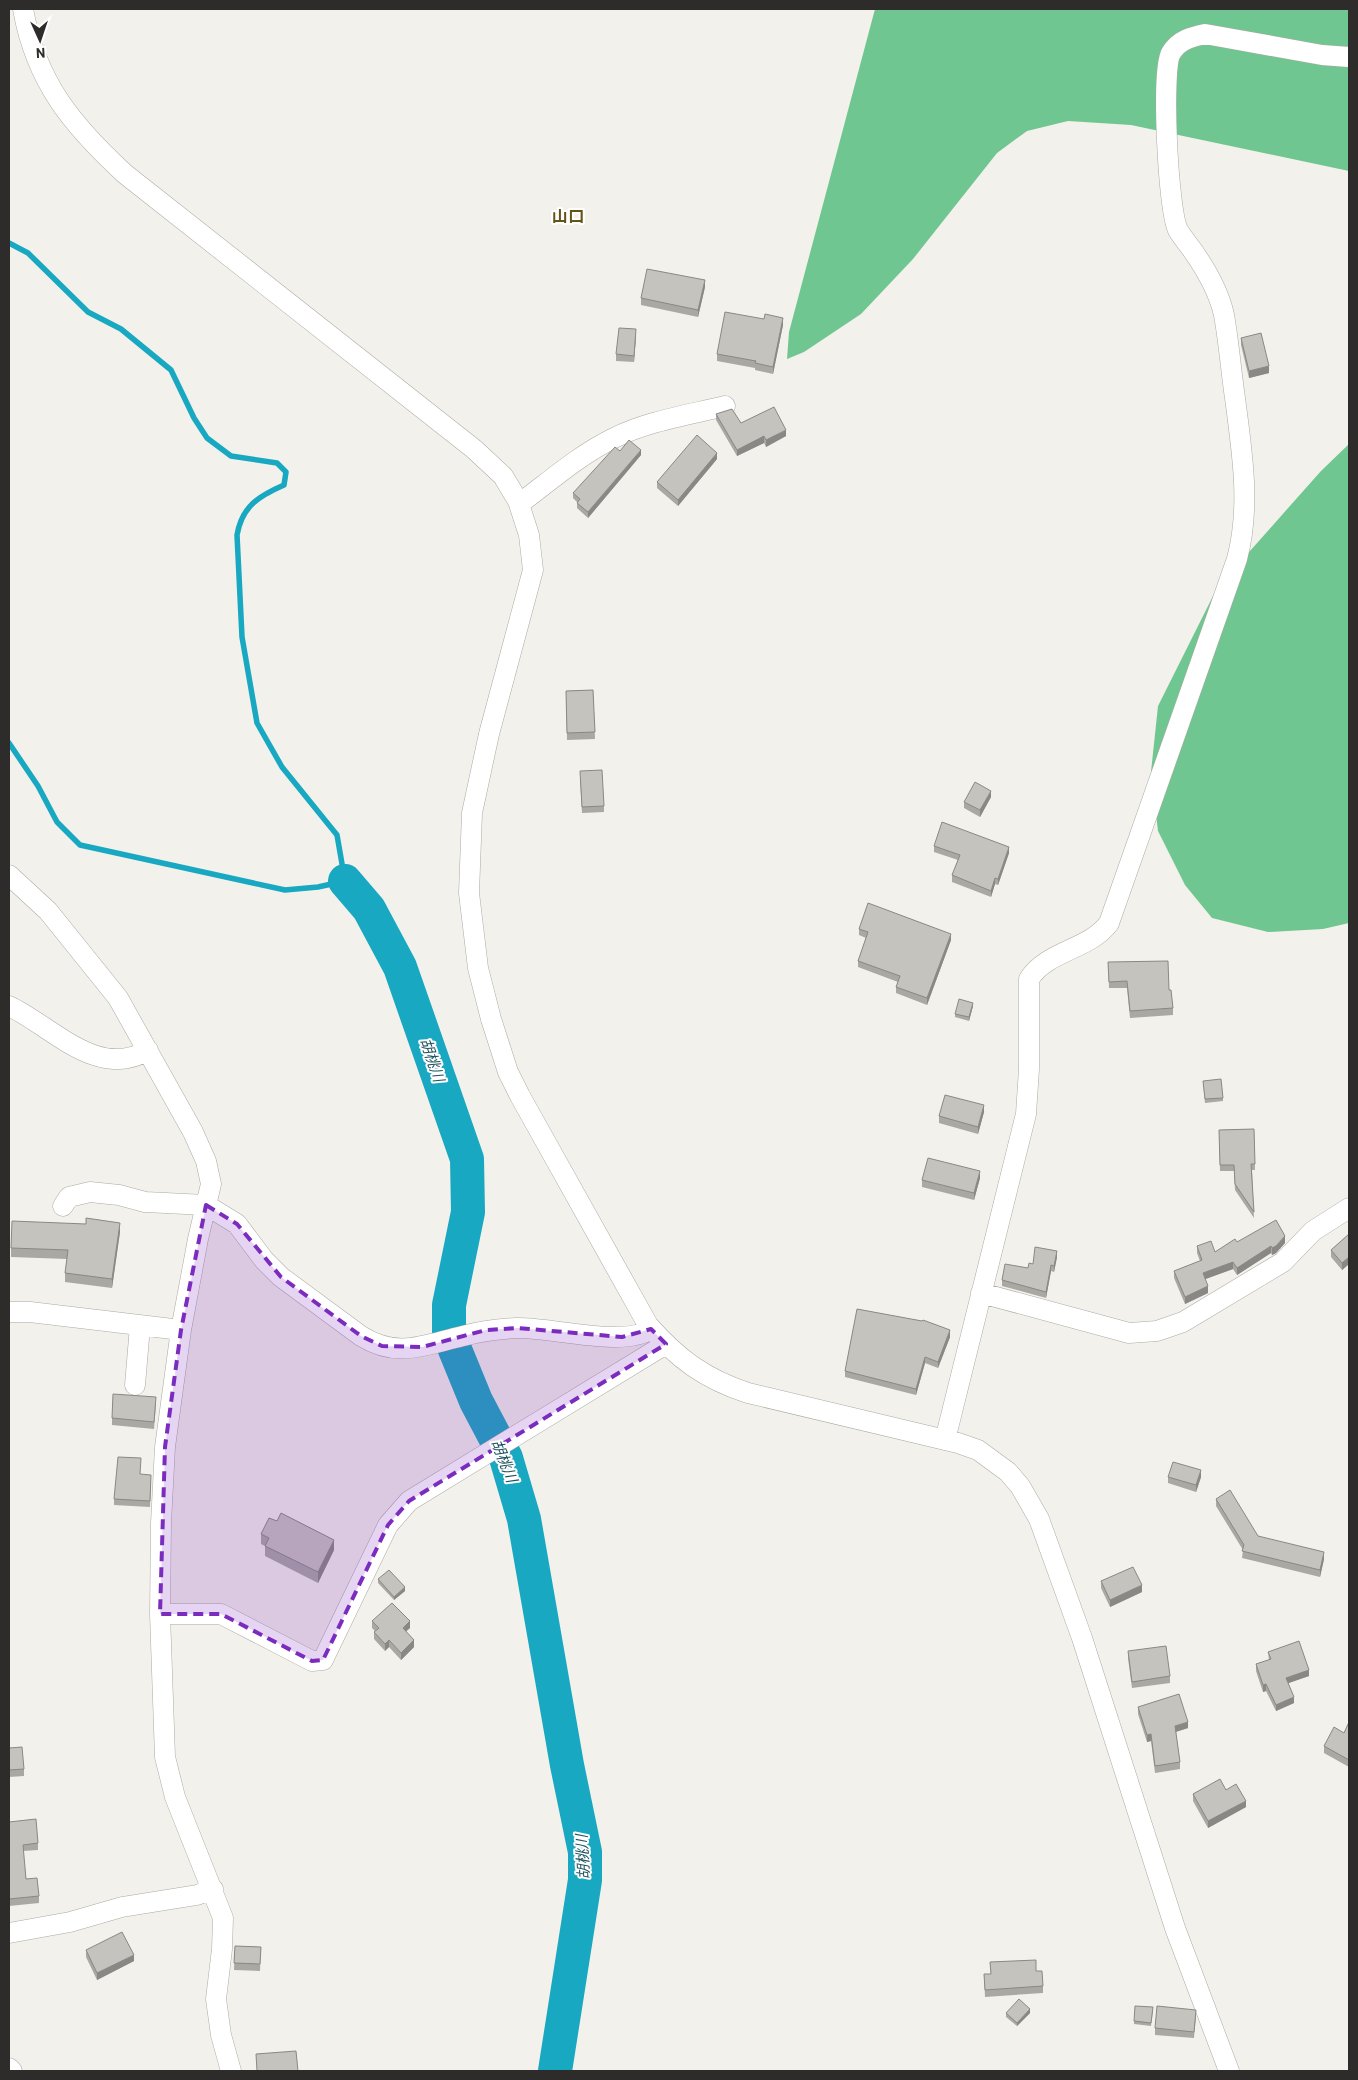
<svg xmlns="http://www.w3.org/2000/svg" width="1358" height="2080" viewBox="0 0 1358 2080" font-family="Barlow,'Noto Sans JP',sans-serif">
<rect width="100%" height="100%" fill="#f3f1eb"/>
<path fill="#70c690" d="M875 9H1349V171L1131 125 1068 121 1027 131 997 153 913 259 861 314 804 352 787 359 789 332Z
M1349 444V923L1323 929 1268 932 1212 918 1185 885 1158 831 1151 772 1158 706 1217 588 1321 471Z"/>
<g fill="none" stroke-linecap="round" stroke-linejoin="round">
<path stroke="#18a8c1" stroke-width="5.5" d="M9 243 28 253 88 312 121 329 171 370 194 418 207 438 231 456 277 463 286 472 284 485C259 496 242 506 237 535L242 637 257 723 282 767 337 835 345 881 318 887 285 890 80 845 57 822 38 786 9 743"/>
<path stroke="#18a8c1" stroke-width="34" d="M345 881 369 909 400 967 467 1159 468 1212 449 1305V1335L476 1401 506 1458 524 1519 567 1765 585 1852V1880L555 2071"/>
<defs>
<path id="minor" d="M23 9C36 82 72 125 125 174L474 449 503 476 518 501 529 535 533 570 489 734 472 813 469 893 478 968 491 1019 508 1072 520 1096 648 1325C678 1359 705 1379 748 1393L958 1443 978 1450 1008 1472 1020 1486 1039 1519 1082 1638 1175 1928 1229 2071
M519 504C550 481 579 455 614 438 648 421 688 415 725 406
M9 875 48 911 118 998 193 1132 206 1161 211 1184 198 1239 181 1330 165 1447 161 1523 160 1614 165 1757 175 1797 223 1918 222 1949 216 1999 221 2035 231 2071
M9 1006C50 1025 98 1081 148 1050
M63 1206 69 1197 90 1192 119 1195 145 1202 206 1205 237 1224 264 1260 281 1277 361 1336C398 1359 424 1345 463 1336 481 1331 498 1329 516 1328 552 1327 624 1348 651 1329
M981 1293 1129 1333 1157 1331 1183 1322 1283 1262 1313 1231 1349 1208
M9 1312H30L181 1330
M135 1385 140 1326
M945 1440 1026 1114 1029 1069V979C1048 950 1089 950 1109 923L1237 559C1251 506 1242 452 1235 398 1231 371 1229 343 1224 315 1219 292 1207 271 1193 251 1188 244 1182 237 1178 230 1168 211 1161 70 1171 53 1179 40 1191 37 1205 34L1322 55 1349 57
M160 1614H221L312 1661 323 1660 388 1525 409 1501 666 1344
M9 1933 70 1922 122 1907 197 1895 213 1889
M9 2068 12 2071"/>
</defs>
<use href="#minor" stroke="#acaaa4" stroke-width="21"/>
<use href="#minor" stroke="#fff" stroke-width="20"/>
</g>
<path fill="#a9a8a3" d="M705 287 698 317 641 305V298Z
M783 325 773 374 755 370V368L717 361V354Z
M636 336 634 362 616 361V354Z
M1241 338 1269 373 1249 378 1241 345Z
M716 414 741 423 786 436 766 447 764 443 737 456 716 420Z
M620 451 641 455 588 518 577 508V502L573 498V493Z
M717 459 678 506 657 488V482Z
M593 690 595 739 567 740 566 691Z
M580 778 604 806V812L582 813Z
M991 797 980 817 964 808V802Z
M934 846 1009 853 998 885 995 884 991 897 952 882V875L958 860 934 852Z
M859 929 951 940 927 1005 896 993V987L898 982 858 967V961L866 938 859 935Z
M1108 962 1173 1008V1015L1130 1018 1127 988H1109Z
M973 1006 969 1021 955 1017V1014Z
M1203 1081 1223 1098V1101L1205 1103Z
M984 1112 978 1134 939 1123V1116Z
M1254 1129 1255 1170H1252L1254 1218 1235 1190 1234 1171H1220L1219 1130Z
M980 1178 974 1200 922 1187V1180Z
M86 1224 120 1232 112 1288 65 1282V1273L67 1259 11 1257V1248Z
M1349 1234V1264L1342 1270 1331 1257V1250Z
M1237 1242 1285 1243 1276 1253 1272 1255 1271 1253 1237 1275 1233 1269 1205 1279 1208 1293 1185 1304 1174 1278V1271L1200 1261 1197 1253V1246L1215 1252Z
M1057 1257 1054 1272 1051 1271 1046 1298 1002 1286V1280L1028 1268 1033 1264Z
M950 1337 938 1368 925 1363 916 1395 845 1377V1371Z
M156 1404 154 1429 112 1425V1418Z
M140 1474 151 1481 150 1507 114 1505V1499Z
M1168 1477H1201L1196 1492 1168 1483Z
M1216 1499 1258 1536 1324 1559 1320 1577 1242 1558 1243 1550 1216 1506Z
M277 1521 334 1550 318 1583 265 1556V1546L261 1544V1534Z
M378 1579 405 1591 394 1600 378 1583Z
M1101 1581 1142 1592 1110 1607 1101 1588Z
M372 1621 410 1628 406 1631 414 1647 401 1660 389 1647 385 1651 374 1639V1632L375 1631 372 1628Z
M1128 1651 1170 1676V1683L1132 1688 1128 1658Z
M1268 1652 1309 1676 1288 1683 1294 1703 1276 1711 1266 1691 1263 1692 1256 1671V1664L1269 1660Z
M1138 1707 1188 1728 1176 1732 1180 1762V1769L1155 1773 1151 1741 1147 1742 1138 1714Z
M1349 1722V1767L1324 1753V1746L1344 1733Z
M9 1748 24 1769V1776L9 1777Z
M1226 1790 1246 1807 1208 1828 1193 1801V1794Z
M9 1822 38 1843V1850L23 1851 26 1879 39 1896V1903L9 1906Z
M235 1946 261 1947 260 1971 234 1970Z
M86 1950 134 1961 97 1980 86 1957Z
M990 1962 1036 1971 1043 1986V1993L985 1997 984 1974H991Z
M1153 2010 1151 2026 1134 2024V2021Z
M1006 2013H1030L1017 2026 1006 2017Z
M1196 2016 1194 2038 1155 2035V2028Z"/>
<path fill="#8a8884" d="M705 280V287L698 317V310Z
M783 318V325L773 374V367Z
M636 329V336L634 362V356Z
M1269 366V373L1249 378V371Z
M786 430V436L766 447V440Z
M764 436V443L737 456V450Z
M641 450V455L588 518V512Z
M717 453V459L678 506V500Z
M991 791V797L980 817V810Z
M1009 847V853L998 885V879Z
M995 878V884L991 897V891Z
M951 934V940L927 1005V998Z
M973 1003V1006L969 1021V1017Z
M984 1105V1112L978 1134V1127Z
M980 1171V1178L974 1200V1193Z
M120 1223V1232L112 1288V1279Z
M1285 1236V1243L1276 1253 1272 1255V1248Z
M1271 1246V1253L1237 1275V1268Z
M1057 1251V1257L1054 1272V1266Z
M1349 1257V1264L1342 1270V1263Z
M1233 1262V1269L1203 1280V1273Z
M1051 1265V1271L1046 1298V1292Z
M1208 1286V1293L1185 1304V1297Z
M950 1330V1337L938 1368V1362Z
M925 1357V1363L916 1395V1389Z
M1201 1470V1477L1196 1492V1485Z
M334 1540V1550L318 1583V1572Z
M1324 1552V1559L1320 1577V1570Z
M1142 1585V1592L1110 1607V1600Z
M405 1587V1591L394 1600V1597Z
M410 1621V1628L403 1634V1628Z
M389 1640V1647L385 1651V1644Z
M414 1640V1647L401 1660V1653Z
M1309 1670V1676L1286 1684V1678Z
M1266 1684V1691L1263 1692V1685Z
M1294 1697V1703L1276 1711V1705Z
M1188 1722V1728L1175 1732V1726Z
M1151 1734V1741L1147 1742V1735Z
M1246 1801V1807L1208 1828V1821Z
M134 1955V1961L97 1980V1973Z
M1030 2009V2013L1017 2026V2023Z"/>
<path fill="#c5c3bd" stroke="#8a8884" d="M647 269 705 280 698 310 641 298Z
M725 312 764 319 765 314 783 318 773 367 755 363 756 361 717 354Z
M619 328 636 329 634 356 616 354Z
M1261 333 1269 366 1249 371 1241 338Z
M774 407 786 430 766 440 764 436 737 450 716 414 732 409 741 423Z
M697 435 717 453 678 500 657 482Z
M629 440 641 450 588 512 577 503 580 499 573 493 615 447 620 451Z
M593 690 595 732 567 733 566 691Z
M602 770 604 806 582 807 580 771Z
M975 782 991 791 980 810 964 802Z
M942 822 1009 847 998 879 995 878 991 891 952 875 960 855 934 846Z
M868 903 951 934 927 998 896 987 900 976 858 961 868 932 859 929Z
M1168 961 1169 990H1171L1173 1008 1130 1011 1127 981 1109 982 1108 962Z
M959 999 973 1003 969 1017 955 1014Z
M1221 1079 1223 1098 1205 1099 1203 1081Z
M945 1095 984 1105 978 1127 939 1116Z
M1254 1129 1255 1164H1251L1254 1212 1235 1184 1234 1165H1220L1219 1130Z
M928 1158 980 1171 974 1193 922 1180Z
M86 1218 120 1223 112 1279 65 1273 68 1250 11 1248 12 1221 86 1224Z
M1276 1220 1285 1236 1276 1246 1272 1248 1271 1246 1237 1268 1233 1262 1203 1273 1208 1286 1185 1297 1174 1271 1202 1260 1197 1246 1211 1241 1215 1252 1235 1239 1237 1242Z
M1349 1234V1257L1342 1263 1331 1250Z
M1035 1247 1057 1251 1054 1266 1051 1265 1046 1292 1002 1280 1005 1264 1028 1268 1029 1263 1033 1264Z
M857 1309 922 1321 923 1320 950 1330 938 1362 925 1357 916 1389 845 1371Z
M113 1394 156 1397 154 1422 112 1418Z
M118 1457 141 1458 140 1474 151 1475 150 1501 114 1499Z
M1173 1462 1201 1470 1196 1485 1168 1477Z
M1230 1490 1258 1536 1324 1552 1320 1570 1242 1551 1244 1545 1216 1499Z
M281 1513 334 1540 318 1572 265 1546 269 1538 261 1534 269 1518 277 1521Z
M1133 1567 1142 1585 1110 1600 1101 1581Z
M389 1570 405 1587 394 1597 378 1579Z
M392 1603 410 1621 403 1628 414 1640 401 1653 389 1640 385 1644 374 1632 379 1628 372 1621Z
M1299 1641 1309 1670 1286 1678 1294 1697 1276 1705 1266 1684 1263 1685 1256 1664 1271 1659 1268 1652Z
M1166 1646 1170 1676 1132 1682 1128 1651Z
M1179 1694 1188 1722 1175 1726 1180 1762 1155 1766 1151 1734 1147 1735 1138 1707Z
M1349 1722V1760L1324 1746 1334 1727 1344 1733Z
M22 1747 24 1769 9 1770V1748Z
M1220 1779 1226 1790 1236 1784 1246 1801 1208 1821 1193 1794Z
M36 1819 38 1843 23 1845 26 1879 37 1878 39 1896 9 1899V1822Z
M122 1932 134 1955 97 1973 86 1950Z
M235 1946 261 1947 260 1964 234 1963Z
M1036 1960V1971H1042L1043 1986 985 1990 984 1974H991L990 1962Z
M1019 1999 1030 2009 1017 2023 1006 2013Z
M1135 2006 1153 2007 1151 2023 1134 2021Z
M1157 2006 1196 2010 1194 2032 1155 2028Z
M296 2051 298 2071H257L256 2054Z"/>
<path fill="#7b2cbf" fill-opacity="0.2" stroke="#7b2cbf" stroke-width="4" stroke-dasharray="10 6" stroke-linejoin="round" d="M206 1205 237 1224 281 1277 361 1336 382 1346 422 1347 486 1330 518 1328 622 1337 651 1329 666 1344 409 1501 388 1525 323 1660 312 1661 221 1614H160L165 1447 181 1330Z"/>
<g text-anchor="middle" stroke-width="4" stroke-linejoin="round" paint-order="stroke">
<g font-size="15" font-style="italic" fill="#1d525d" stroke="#fff">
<text transform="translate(432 1060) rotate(71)" y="5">胡桃川</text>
<text transform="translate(504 1461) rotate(68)" y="5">胡桃川</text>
<text transform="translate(583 1857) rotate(-93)" y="5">胡桃川</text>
</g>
<g font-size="16" font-weight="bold" fill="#655418" stroke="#fff">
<text x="568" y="222">山口</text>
</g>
</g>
<rect width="1358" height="2080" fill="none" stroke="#2d2c2a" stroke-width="20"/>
<g transform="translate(40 40) rotate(177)" stroke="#ffffff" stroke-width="4" paint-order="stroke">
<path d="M0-4L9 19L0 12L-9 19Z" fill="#2d2c2a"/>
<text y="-8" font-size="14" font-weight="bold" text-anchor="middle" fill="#2d2c2a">N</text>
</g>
</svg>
